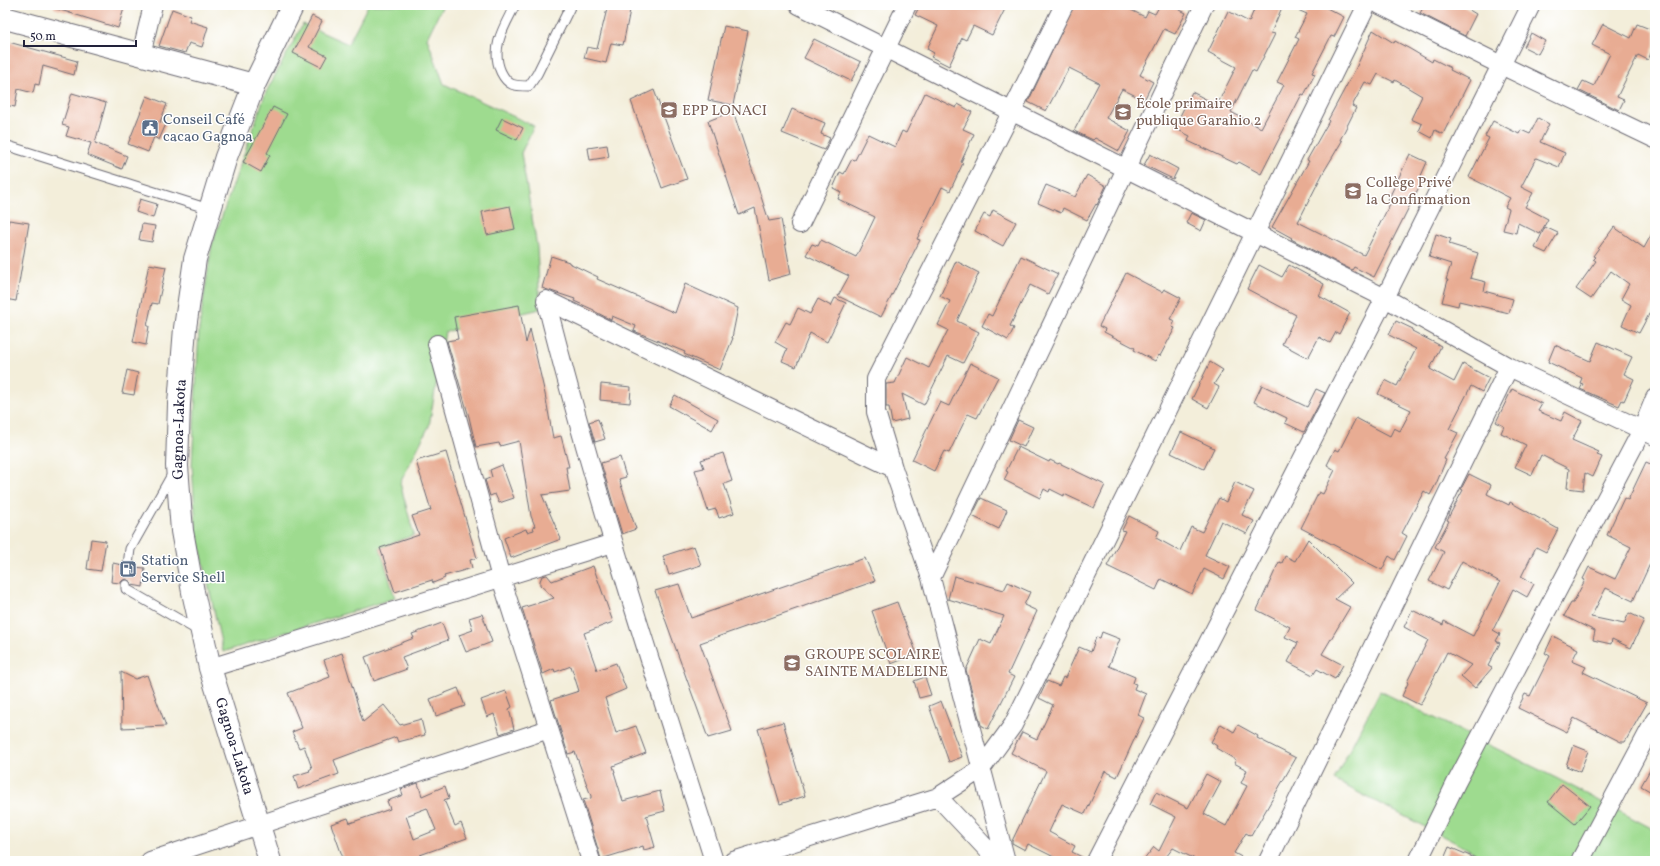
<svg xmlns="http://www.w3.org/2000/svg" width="1660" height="866" viewBox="0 0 1660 866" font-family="Vollkorn,serif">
<rect width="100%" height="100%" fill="#fff"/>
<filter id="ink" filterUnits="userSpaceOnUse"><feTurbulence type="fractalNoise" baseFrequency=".025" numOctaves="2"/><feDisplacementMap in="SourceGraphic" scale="8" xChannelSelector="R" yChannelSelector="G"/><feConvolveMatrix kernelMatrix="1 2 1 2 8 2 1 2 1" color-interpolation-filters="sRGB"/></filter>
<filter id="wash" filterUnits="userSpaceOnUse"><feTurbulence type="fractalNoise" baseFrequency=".012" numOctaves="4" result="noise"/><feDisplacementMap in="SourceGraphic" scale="16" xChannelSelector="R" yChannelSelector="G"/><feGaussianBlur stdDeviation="0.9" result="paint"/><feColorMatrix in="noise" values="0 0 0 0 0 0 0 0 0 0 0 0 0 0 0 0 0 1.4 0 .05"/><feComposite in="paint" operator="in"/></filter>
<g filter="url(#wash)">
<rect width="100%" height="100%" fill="#f3eeda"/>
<path fill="#9edb8f" stroke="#607e65" d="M368 5H443L427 38 444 84 534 126 521 153 537 247 540 309 445 332 429 426 400 483 414 535 380 548 395 598 223 652 196 528 192 465 199 329 212 244 266 92 303 24 348 44Z
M1380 691 1556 778 1655 830V861H1491L1334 780Z"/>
<g id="blocks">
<path fill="#e8ac93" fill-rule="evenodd" d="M54 5H125L118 28 54 8Z
M608 5H631L623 45 611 43 606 63 584 58 587 47 597 49Z
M920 5H1007L992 35 973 26 966 40 962 38 949 66 931 57 934 53 927 49 938 26 915 15Z
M1074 5H1121L1145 17 1148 11 1155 14 1160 5H1170L1186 13 1175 34 1164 29 1140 75 1153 82 1144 100 1122 89 1106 118 1130 131 1119 151 1095 138 1093 140 1074 131 1099 83 1069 68 1046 111 1028 102Z
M1256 5H1283L1271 33 1275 34 1256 72 1252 70 1231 112 1261 128 1284 85 1277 82 1299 39 1295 37 1307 14 1286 5H1321L1344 17 1334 37 1331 36 1312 73 1315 74 1304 95 1302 94 1261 174 1239 162 1237 164 1188 141 1190 136 1174 128 1192 92 1217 105 1236 67 1208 52 1228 11 1249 22Z
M1425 5H1461L1476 14 1465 36 1420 13Z
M172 9 191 16 189 21 208 27 202 47 189 43 185 53 159 46Z
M312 16 322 21 309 47 327 56 321 67 293 53Z
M1603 24 1631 38 1637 24 1655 31V44L1648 60 1638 55 1617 97 1624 100 1619 110 1578 90 1583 81 1594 86 1610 54 1592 45Z
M724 26 748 31 733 105 708 100Z
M1373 30 1394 43 1395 41 1410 49 1432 62 1433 59 1451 68 1450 70 1470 80 1443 134 1435 130 1432 138 1419 131 1422 124 1411 119 1422 96 1395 80 1394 82 1378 74 1372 85 1365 82 1352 106 1356 108 1340 140 1342 141 1323 173 1298 222 1364 255 1391 202 1388 200 1410 154 1427 162 1420 178 1423 179 1374 277 1354 267 1352 270 1340 264 1291 239 1292 238 1272 227 1309 161 1307 160 1329 121 1328 120 1356 68Z
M1531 33 1545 41 1538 54 1524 47Z
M814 39 861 62 851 81 804 58Z
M5 41 77 61 74 75 43 66 39 85 35 84 33 93 18 89 15 107 5 105Z
M654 90 687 179 662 188 631 101Z
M72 93 106 103 95 143 127 156 122 169 87 155 91 143 66 136 69 127 62 125Z
M925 93 956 108 958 104 972 112 963 129 974 134 961 162 963 163 950 191 942 187 917 239 920 240 881 317 838 296 849 276 806 255 812 244 818 246 821 240 856 257 875 217 838 199 841 192 833 188 840 172 844 174 852 159 855 160 868 134 895 147 902 131 906 133Z
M147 96 167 104 160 122 166 124 159 140 154 137 148 152 128 144Z
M273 107 287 114 267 153 270 155 261 172 243 162Z
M792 109 825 123 821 134 830 138 824 150 782 133Z
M733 111 769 221 781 219 791 274 769 280 755 208 739 215 708 121Z
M502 118 523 128 517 140 496 130Z
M1538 118 1549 124 1540 142 1565 153 1559 167 1536 158 1521 187 1533 193 1525 207 1548 219 1540 234 1518 223 1516 233 1503 230 1509 209 1505 207 1510 198 1469 177 1489 138 1485 136 1493 121 1519 134 1521 130 1530 134Z
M607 145 609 157 590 160 588 148Z
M1150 154 1178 169 1173 179 1144 165Z
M1087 175 1106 186 1097 205 1096 204 1087 220 1063 208 1061 213 1038 203 1046 185 1075 197Z
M140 199 157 204 153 218 136 212Z
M510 206 515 229 487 235 482 212Z
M993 210 1016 222 1003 246 975 231 984 214 990 217Z
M1191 213 1206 220 1201 231 1186 223Z
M9 220 29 223 16 301 5 299V224H8Z
M142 224 155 226 152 242 139 240Z
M1545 227 1558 233 1546 253 1535 248Z
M1614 227 1644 248 1655 228V303L1639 333 1622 325 1631 305 1621 299 1629 284 1611 271 1591 299 1576 289 1596 261 1593 259 1595 257 1593 256Z
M1436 234 1451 239 1449 244 1478 253 1470 278 1486 282 1484 291 1513 299 1509 313 1459 301 1458 306 1442 302 1448 280H1446L1451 264 1429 257Z
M551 256 569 262V263L598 277 597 279 675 313 685 284 738 308 732 338H733L720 370 684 354 685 352 634 331 636 326 612 316 611 320 594 311V310L574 301 575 299 542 288Z
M1021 256 1058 274 1048 294 1030 285 1010 326 1014 328 1008 340 982 326 988 314 992 316Z
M956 261 979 273 957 321 979 332 963 363 948 356 924 405 902 394 908 419 892 423 889 407H886V384L895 383 907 357 929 368 948 330 938 325 950 301 940 296Z
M149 264 166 267 158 304 152 303 147 326H149L146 345 133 342Z
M1259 265 1282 277 1289 265 1324 284 1319 296 1350 313 1339 334 1336 332 1330 343 1319 337 1308 358 1282 344 1296 315 1247 289Z
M1126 273 1162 292 1164 289 1181 298 1170 319 1175 321 1172 327 1175 328 1160 356 1159 355 1155 361 1134 350 1135 348 1104 332 1105 329 1099 326Z
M835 298 846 303 827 342 810 333 796 367 782 361 787 349 775 342 786 322 790 324 798 308 810 314 818 299 831 306Z
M519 305 526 343 530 329 545 394 553 438 561 436 569 467H566L570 491 542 495 561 539 511 558 504 538 526 529 527 532 534 530 533 527 535 526 531 516 519 441 500 446 499 443 476 447 469 417 447 341 458 339 454 317Z
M1396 321 1413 329 1412 331 1441 346 1430 369 1454 382 1463 364 1489 378 1482 392 1471 386 1449 429 1458 433 1444 459 1446 460 1436 484 1430 495 1424 491 1402 533 1407 536 1395 560 1389 556 1382 570 1301 528 1319 492 1323 494 1335 470 1327 465 1335 449 1339 451 1356 418 1390 436 1394 428 1400 431 1411 410 1378 394 1385 380 1397 386 1416 349 1389 335Z
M1598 342 1632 357 1624 374 1634 379 1624 401 1622 400 1619 406 1580 389 1583 384 1580 383 1582 378 1548 362 1555 345 1590 361Z
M1210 362 1223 370 1214 384 1219 387 1208 408 1192 399Z
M970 363 998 377 977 418 968 414 949 453 944 451 934 471 912 460 940 402 949 406Z
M127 370 138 373 134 395 122 393Z
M601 384 631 387 630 403 600 400Z
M1262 385 1307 407 1316 389 1325 393 1304 432 1285 423 1287 418 1254 402Z
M1512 389 1542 404 1538 411 1561 421 1565 412 1582 421 1572 440 1599 452 1597 455 1602 457 1593 477 1585 473 1583 490 1567 488 1569 469 1541 455 1532 475 1515 467 1526 445 1501 433 1504 426 1496 422Z
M675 395 718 419 712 430 669 406Z
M598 419 605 439 595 442 589 422Z
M1018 420 1033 427 1024 447 1009 440Z
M1181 432 1214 448 1204 469 1171 453Z
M1018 447 1049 462 1050 460 1058 464 1059 463 1105 485 1094 508 1064 494V496L1050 489 1049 492 1044 489 1040 498 1004 480 1008 472 1006 471Z
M446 452 477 558 470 560 472 568 444 576 445 578 433 583 432 580 395 592 380 548 419 535 412 516 431 510 416 461Z
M723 453 732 481 724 484 734 513 719 518 716 509 708 511 695 470 704 468 701 460Z
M620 457 626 477 619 479 636 529 622 534 601 463Z
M1646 462 1655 466V553L1633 601 1606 588 1591 617 1624 624 1629 613 1644 620 1631 648 1612 639 1611 644 1593 640 1595 631 1564 616 1571 603H1573L1585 580 1583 579 1589 567 1615 579 1631 547 1607 535 1624 498 1628 500Z
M502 465 514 498 499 503 495 494 490 496 485 480 492 477 490 470Z
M1469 474 1491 485 1487 494 1509 505 1510 502 1558 529 1546 552 1536 547 1521 577 1534 584 1527 597 1513 589 1493 630 1500 634 1496 641 1500 643 1488 666 1492 668 1475 688 1461 676 1471 665 1447 652 1420 705 1402 696 1408 683 1407 682 1428 640 1404 627 1412 610 1443 625 1444 621 1473 636 1500 582 1462 561 1447 590 1429 581 1444 552 1435 547 1449 521 1447 520 1463 490 1461 489Z
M1235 482 1254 491 1242 515 1254 521 1247 534 1221 521 1205 555 1230 567 1224 579 1204 569 1192 594 1161 579 1156 590 1107 566 1125 531 1122 530 1129 516 1159 531 1156 538 1180 551 1191 527 1202 532 1219 498 1226 502Z
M981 498 1007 510 999 529 972 516Z
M91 539 106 541 101 571 87 569Z
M1308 539 1352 583 1335 599 1350 607 1322 654 1343 665 1335 679 1317 669 1313 675 1288 662 1298 643 1285 637 1290 627 1257 610 1279 562 1282 563 1285 556 1295 561Z
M694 546 701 565 669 575 663 556Z
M865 558 875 581 700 643 732 731 708 738 655 591 679 584 691 618Z
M113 563 122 565 124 570 127 571 131 570 134 567 145 568 143 587 132 585 131 582 126 579 123 580 120 583 111 582Z
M593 566 613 622 584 633 597 670 616 663 626 689 605 698 616 733 636 726 646 753 613 766 615 772H614L623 801 660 791 665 811 646 816 655 847 644 850 643 846 601 859 583 800 591 798V796L575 752 568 754 551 700 579 691 571 666 555 672 554 669 543 674 522 608 554 598 540 585V581L542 576 547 575 552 581Z
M954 576 1004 590 1008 582 1030 592 1024 605 1037 611 1008 674 1014 677 988 729 981 725 966 670 980 639 991 644 1004 616 948 599Z
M897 602 917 654 891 664 872 611Z
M482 614 492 642 466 652 459 635 473 630 469 618Z
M442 623 448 640 402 657 407 669 374 681 365 657 414 638 412 634Z
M1102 632 1120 639 1109 666 1135 677 1133 683 1136 684 1134 689 1146 694 1138 715 1144 718 1117 777 1105 771 1085 814 1062 804 1049 832 1075 846 1072 852 1086 859V861H1062L1028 844 1025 850 1012 843V841L1046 771 1011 753 1022 732 1037 739 1053 705 1039 698 1047 681 1059 686 1063 677 1065 678 1079 647 1091 652 1096 637 1100 638Z
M1553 636 1578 649 1572 661 1586 667 1583 672 1647 703 1625 742H1621L1574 718 1567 732 1518 708 1525 694 1530 696 1550 656 1545 653Z
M342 653 363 722 384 705 400 725 421 719 425 735 398 742 396 737 334 760 339 774 298 789 294 776 310 771 309 770 312 768 304 746 299 748 292 732 302 728 288 693 330 677 324 660Z
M121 672 135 679 147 675 166 726 122 728Z
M925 677 931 695 919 698 914 681Z
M458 688 465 706 436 716 430 699Z
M506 691 512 707 509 709 514 729 500 734 494 714 487 717 481 700Z
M941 701 962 757 949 762 929 706Z
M783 722 805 796 780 804 758 729Z
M1221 724 1234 732 1238 725 1258 736 1257 738 1296 758 1251 836 1246 833 1234 853 1249 861H1199L1173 848 1166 857 1172 861H1143L1154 847 1159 851 1176 817 1150 804 1156 792 1188 808 1206 774 1221 782 1204 814 1226 826 1247 786 1241 783 1247 770 1234 763 1236 760 1216 748 1217 746 1211 742Z
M1573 745 1588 751 1580 772 1566 766Z
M1655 761V794L1641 786Z
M418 783 422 796 445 786 449 798 444 800 455 826 461 823 467 838 420 855 423 861H344L331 824 348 818 350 823 390 809 387 801 403 795 401 789ZM427 808 436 830 414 839 406 816Z
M1562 784 1590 806 1575 824 1548 802Z
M1449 847 1482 861H1443Z"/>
</g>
</g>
<g filter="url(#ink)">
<use href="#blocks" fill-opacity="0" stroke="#6b6973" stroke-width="1"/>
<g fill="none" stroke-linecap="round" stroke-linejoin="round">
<defs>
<path id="service" d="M515 5C504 27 490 48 501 72 508 86 514 86 529 86L537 74 571 5
M5 145 209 209
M128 565 130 549 173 473
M126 585V589L199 631"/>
<path id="minor" d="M799 5 1385 298 1509 367 1655 436
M1380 5 1501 65 1655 139
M141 55 153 5
M800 224 907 5
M437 344 501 578 591 861
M931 578 1204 5
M210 668 613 543
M938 797 998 861
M1581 859 1655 720
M150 861 549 729
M714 861C655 675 593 489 546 300L893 468
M733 861 938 797 981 769 1013 725 1367 5
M1006 861 931 578 893 468 876 412V379L1012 111 1064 5
M1096 861 1385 298 1531 5
M1268 861 1509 367
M1418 861 1456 783 1642 430 1655 398"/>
<path id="tertiary" d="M5 18 254 85"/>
<g id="primary">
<path id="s1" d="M270 861 210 668 193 592 182 531 177 466 179 404 185 328 195 259 226 157 254 85 293 5"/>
</g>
</defs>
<use href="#service" stroke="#6b6973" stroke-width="11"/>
<use href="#minor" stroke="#6b6973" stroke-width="20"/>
<use href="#tertiary" stroke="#6b6973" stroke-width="24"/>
<use href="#primary" stroke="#6b6973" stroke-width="24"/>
<use href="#service" stroke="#fff" stroke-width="9"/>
<use href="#minor" stroke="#fff" stroke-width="18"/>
<use href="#tertiary" stroke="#fff" stroke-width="22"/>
<use href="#primary" stroke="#fff" stroke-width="22"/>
</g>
</g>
<defs>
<symbol id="school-square" viewBox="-11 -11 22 22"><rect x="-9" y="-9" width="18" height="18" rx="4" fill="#8d6e63" stroke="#fff"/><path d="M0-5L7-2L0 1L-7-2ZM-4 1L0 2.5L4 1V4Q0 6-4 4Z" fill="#fff"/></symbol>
<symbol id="civic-square" viewBox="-11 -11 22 22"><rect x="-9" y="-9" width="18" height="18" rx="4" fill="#5c6f8a" stroke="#fff"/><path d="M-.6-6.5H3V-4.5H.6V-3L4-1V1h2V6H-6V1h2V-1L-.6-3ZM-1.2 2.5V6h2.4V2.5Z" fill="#fff"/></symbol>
<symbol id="university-square" viewBox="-11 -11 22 22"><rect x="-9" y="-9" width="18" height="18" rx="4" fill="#8d6e63" stroke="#fff"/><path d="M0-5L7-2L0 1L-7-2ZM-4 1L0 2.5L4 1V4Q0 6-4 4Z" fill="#fff"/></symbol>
<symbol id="fuel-square" viewBox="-11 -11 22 22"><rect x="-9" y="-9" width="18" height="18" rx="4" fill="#5c6f8a" stroke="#fff"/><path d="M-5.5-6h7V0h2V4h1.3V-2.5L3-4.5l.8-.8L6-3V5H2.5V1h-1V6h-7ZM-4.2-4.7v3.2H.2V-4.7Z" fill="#fff"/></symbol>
</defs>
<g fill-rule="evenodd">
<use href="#school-square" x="659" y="100" width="20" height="20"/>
<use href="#school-square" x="1113" y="102" width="20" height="20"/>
<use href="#civic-square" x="140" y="118" width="20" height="20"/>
<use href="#university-square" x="1343" y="181" width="20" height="20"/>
<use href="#fuel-square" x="118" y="559" width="20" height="20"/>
<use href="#school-square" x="782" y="653" width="20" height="20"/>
</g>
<g text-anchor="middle" stroke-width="3" stroke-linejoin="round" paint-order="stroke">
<g font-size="15" fill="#785e54" stroke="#fff" text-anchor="start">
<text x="1136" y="108">École primaire<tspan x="1136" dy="17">publique Garahio 2</tspan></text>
<text x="682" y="115">EPP LONACI</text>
<text x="1366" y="187">Collège Privé<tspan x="1366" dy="17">la Confirmation</tspan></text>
<text x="805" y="659">GROUPE SCOLAIRE<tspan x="805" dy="17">SAINTE MADELEINE</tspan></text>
</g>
<g font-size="15" fill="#4e5e75" stroke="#fff" text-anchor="start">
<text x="163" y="124">Conseil Café<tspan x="163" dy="17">cacao Gagnoa</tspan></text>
<text x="141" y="565">Station<tspan x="141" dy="17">Service Shell</tspan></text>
</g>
<g font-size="15" fill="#22223b" stroke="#fff">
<text dy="5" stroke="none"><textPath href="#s1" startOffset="444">Gagnoa-Lakota</textPath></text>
<text transform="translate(235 746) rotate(73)" y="5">Gagnoa-Lakota</text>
</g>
</g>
<rect width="1660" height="866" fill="none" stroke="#fff" stroke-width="20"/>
<path d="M24 40v6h112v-6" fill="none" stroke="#22223b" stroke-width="2"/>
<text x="30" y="40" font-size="12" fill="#22223b" stroke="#ffffff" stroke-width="3" paint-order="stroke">50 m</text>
</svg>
